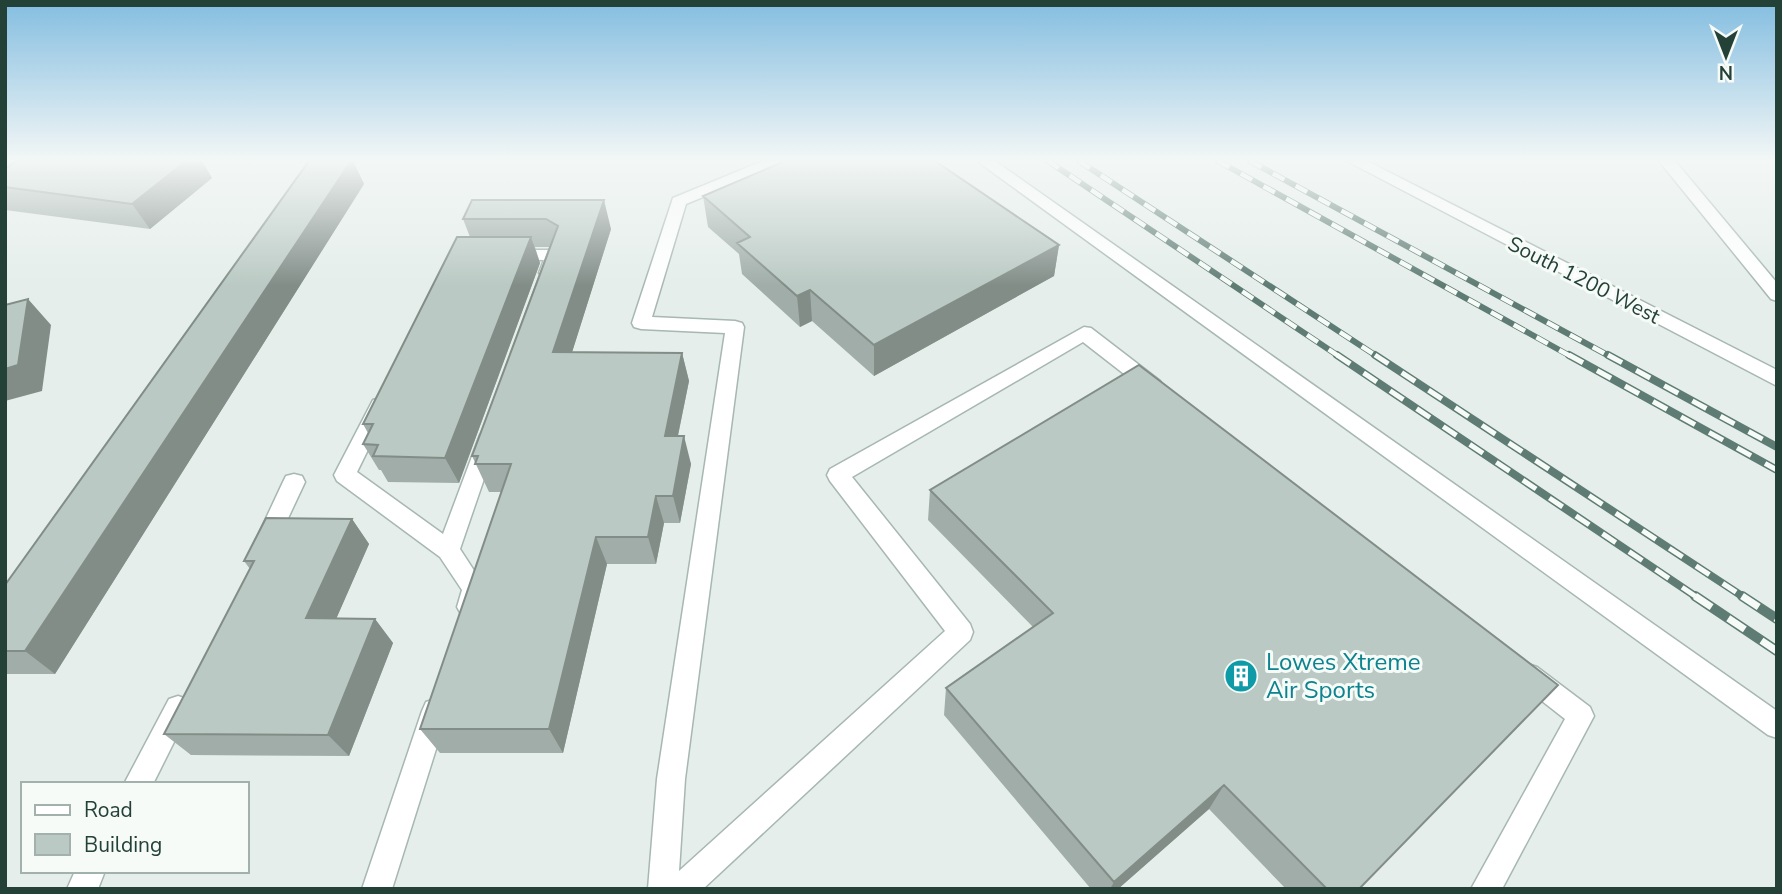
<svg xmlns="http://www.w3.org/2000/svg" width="1782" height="894" viewBox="0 0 1782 894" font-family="'Nunito Sans',sans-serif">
<rect width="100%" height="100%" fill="#e5eeea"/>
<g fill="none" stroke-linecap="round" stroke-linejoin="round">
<defs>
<path id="service" d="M763 161H785L783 164 686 204 652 317 735 321 742 323 744 327 685 779 679 871 945 631 830 481 827 475 830 469 1084 327 1091 328 1160 381 1163 386 1160 391H1146L1083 342 852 477 970 624 973 632 970 640 703 889H648L657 779 725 333 641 329 634 327 632 323 673 198Z
M977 161H995L1777 711V738L1768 735Z
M1659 161H1675L1777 283V301L1771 299Z
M508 250H555L564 255 554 277 548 279 539 273 544 260 502 259 499 255Z
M380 398 387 400 390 405 357 472 443 534 480 435 487 433 494 435 497 441 460 549 486 589 477 614 469 617 461 614 457 607 462 590 440 557 337 481 334 475 373 400Z
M294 474 302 476 305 482 276 544 273 551 265 553 257 551 254 544 283 482 286 476Z
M1528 664 1537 667 1590 707 1594 716 1502 889H1471L1565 719 1519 683 1515 675 1519 667Z
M178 696 187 699 191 708 153 784H124L169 699Z
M435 699 444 702 448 711 392 889H362L422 711 426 702Z
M75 871H105L98 889H67Z"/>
<path id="minor" d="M1347 161H1367L1777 370V386Z"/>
</defs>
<use href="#service" stroke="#a7b7b1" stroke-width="3"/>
<use href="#minor" stroke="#a7b7b1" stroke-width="3"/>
<use href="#service" fill="#fff" fill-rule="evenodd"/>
<use href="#minor" fill="#fff" fill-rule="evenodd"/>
<defs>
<path id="rail-far2" d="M1048 161 1340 357
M1079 161 1378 357
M1218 161 1572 357
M1250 161 1611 357"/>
<path id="rail-far1" d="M1337 355 1698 598
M1375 355 1745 598
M1569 355 1777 470
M1608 355 1777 447"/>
<path id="rail" d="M1695 596 1777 651
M1742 596 1777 619"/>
</defs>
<use href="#rail-far2" stroke="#5e7c73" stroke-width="6"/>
<use href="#rail-far1" stroke="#5e7c73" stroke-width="8"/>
<use href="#rail" stroke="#5e7c73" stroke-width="10"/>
<use href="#rail-far2" stroke="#f6fbf8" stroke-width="4.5" stroke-dasharray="13" stroke-linecap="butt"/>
<use href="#rail-far1" stroke="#f6fbf8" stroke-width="5" stroke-dasharray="16" stroke-linecap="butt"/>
<use href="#rail" stroke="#f6fbf8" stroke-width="7" stroke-dasharray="20" stroke-linecap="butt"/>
</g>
<path fill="#a0ada8" d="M16 161H202L212 178 150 229 5 210V169Z
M309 161H353L364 184 55 674H5V585Z
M703 196 1059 245 1054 276 874 376 812 321 800 327 742 274 739 254 708 227Z
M472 200 611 229 572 352 682 353 689 381 678 436 691 464 680 523H664L656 564H607L563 753H440L420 729 501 492H489L472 456 549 247H535L540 263 459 483 388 482 381 470H379L363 444 368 433 363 424 470 237 463 219Z
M930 490 1359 889H1286L1209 809 1118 889H1091L944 715 946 688 1033 627 928 520Z
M352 519 369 544 336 619H375L393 643 349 756 191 755 164 734 250 569 244 561Z"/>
<path fill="#828d88" d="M186 161H202L212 178 150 229 132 204Z
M351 161H353L364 184 55 674 25 651Z
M604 200 611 229 563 381 553 352Z
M531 237 540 263 459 483 445 458Z
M1059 245 1054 276 874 376V345Z
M810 290 812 321 800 327 797 296Z
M28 299 51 325 42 391 5 401V369Z
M682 353 689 381 672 464 665 436Z
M684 436 691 464 680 523 673 496Z
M656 496 664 523 656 564 648 537Z
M352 519 369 544 326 642 306 618Z
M596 537 607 564 563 753 549 729Z
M375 619 393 643 349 756 328 735Z
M1224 785 1209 809 1118 889H1110L1114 882Z"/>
<path fill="#bac9c3" stroke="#828d88" stroke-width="2" d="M16 161H186L132 204 5 187V169Z
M309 161H351L25 651H5V585Z
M785 161H935L1059 245 874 345 810 290 797 296 737 243 750 237 703 196Z
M472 200H604L553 352 682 353 665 436H684L673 496H656L648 537H596L549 729H420L511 464H475L478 456H472L558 226 546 219H463Z
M457 237H531L445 458 373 456 378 445 363 444 373 424H363Z
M28 299 18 365 5 369V305Z
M1139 365 1558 685 1359 889H1327L1224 785 1114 882 946 688 1053 613 930 490Z
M266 518 352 519 306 618 375 619 328 735 164 734 254 561H244Z"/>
<linearGradient id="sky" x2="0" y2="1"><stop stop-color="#83bde0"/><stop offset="0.56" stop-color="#f3f7f6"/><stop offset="1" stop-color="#f3f7f6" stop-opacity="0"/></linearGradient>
<rect width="1782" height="286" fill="url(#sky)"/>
<defs>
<symbol id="building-disc" viewBox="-11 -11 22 22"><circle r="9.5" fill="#0f9aa8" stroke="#f6fbf8"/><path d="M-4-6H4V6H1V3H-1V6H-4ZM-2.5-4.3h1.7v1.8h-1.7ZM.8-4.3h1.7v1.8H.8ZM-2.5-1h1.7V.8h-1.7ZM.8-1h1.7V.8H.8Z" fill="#fff"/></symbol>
</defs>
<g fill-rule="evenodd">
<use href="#building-disc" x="1222" y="657" width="38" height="38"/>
</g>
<g text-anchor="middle" stroke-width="6" stroke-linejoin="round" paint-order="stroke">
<g font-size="21" fill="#244138" stroke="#f6fbf8">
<text transform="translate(1584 280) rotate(27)" y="7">South 1200 West</text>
</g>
<g font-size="24" fill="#0d838f" stroke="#f6fbf8" text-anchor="start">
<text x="1266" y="670">Lowes Xtreme<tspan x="1266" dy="28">Air Sports</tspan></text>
</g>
</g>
<rect width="1782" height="894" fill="none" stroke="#244138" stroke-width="14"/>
<rect x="21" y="782" width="228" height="91" fill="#f6fbf8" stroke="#a2b1ab" stroke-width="2"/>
<rect x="35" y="805" width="35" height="10" fill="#ffffff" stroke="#a2b1ab" stroke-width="2"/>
<text x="84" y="817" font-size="21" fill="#244138">Road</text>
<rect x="35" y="834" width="35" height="21" fill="#bac9c3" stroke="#a2b1ab" stroke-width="2"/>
<text x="84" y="852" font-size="21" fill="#244138">Building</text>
<g transform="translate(1726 56) rotate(180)" stroke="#f6fbf8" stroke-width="5" paint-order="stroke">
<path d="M0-5L12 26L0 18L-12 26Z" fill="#244138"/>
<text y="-10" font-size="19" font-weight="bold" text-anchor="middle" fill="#244138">N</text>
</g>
</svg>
